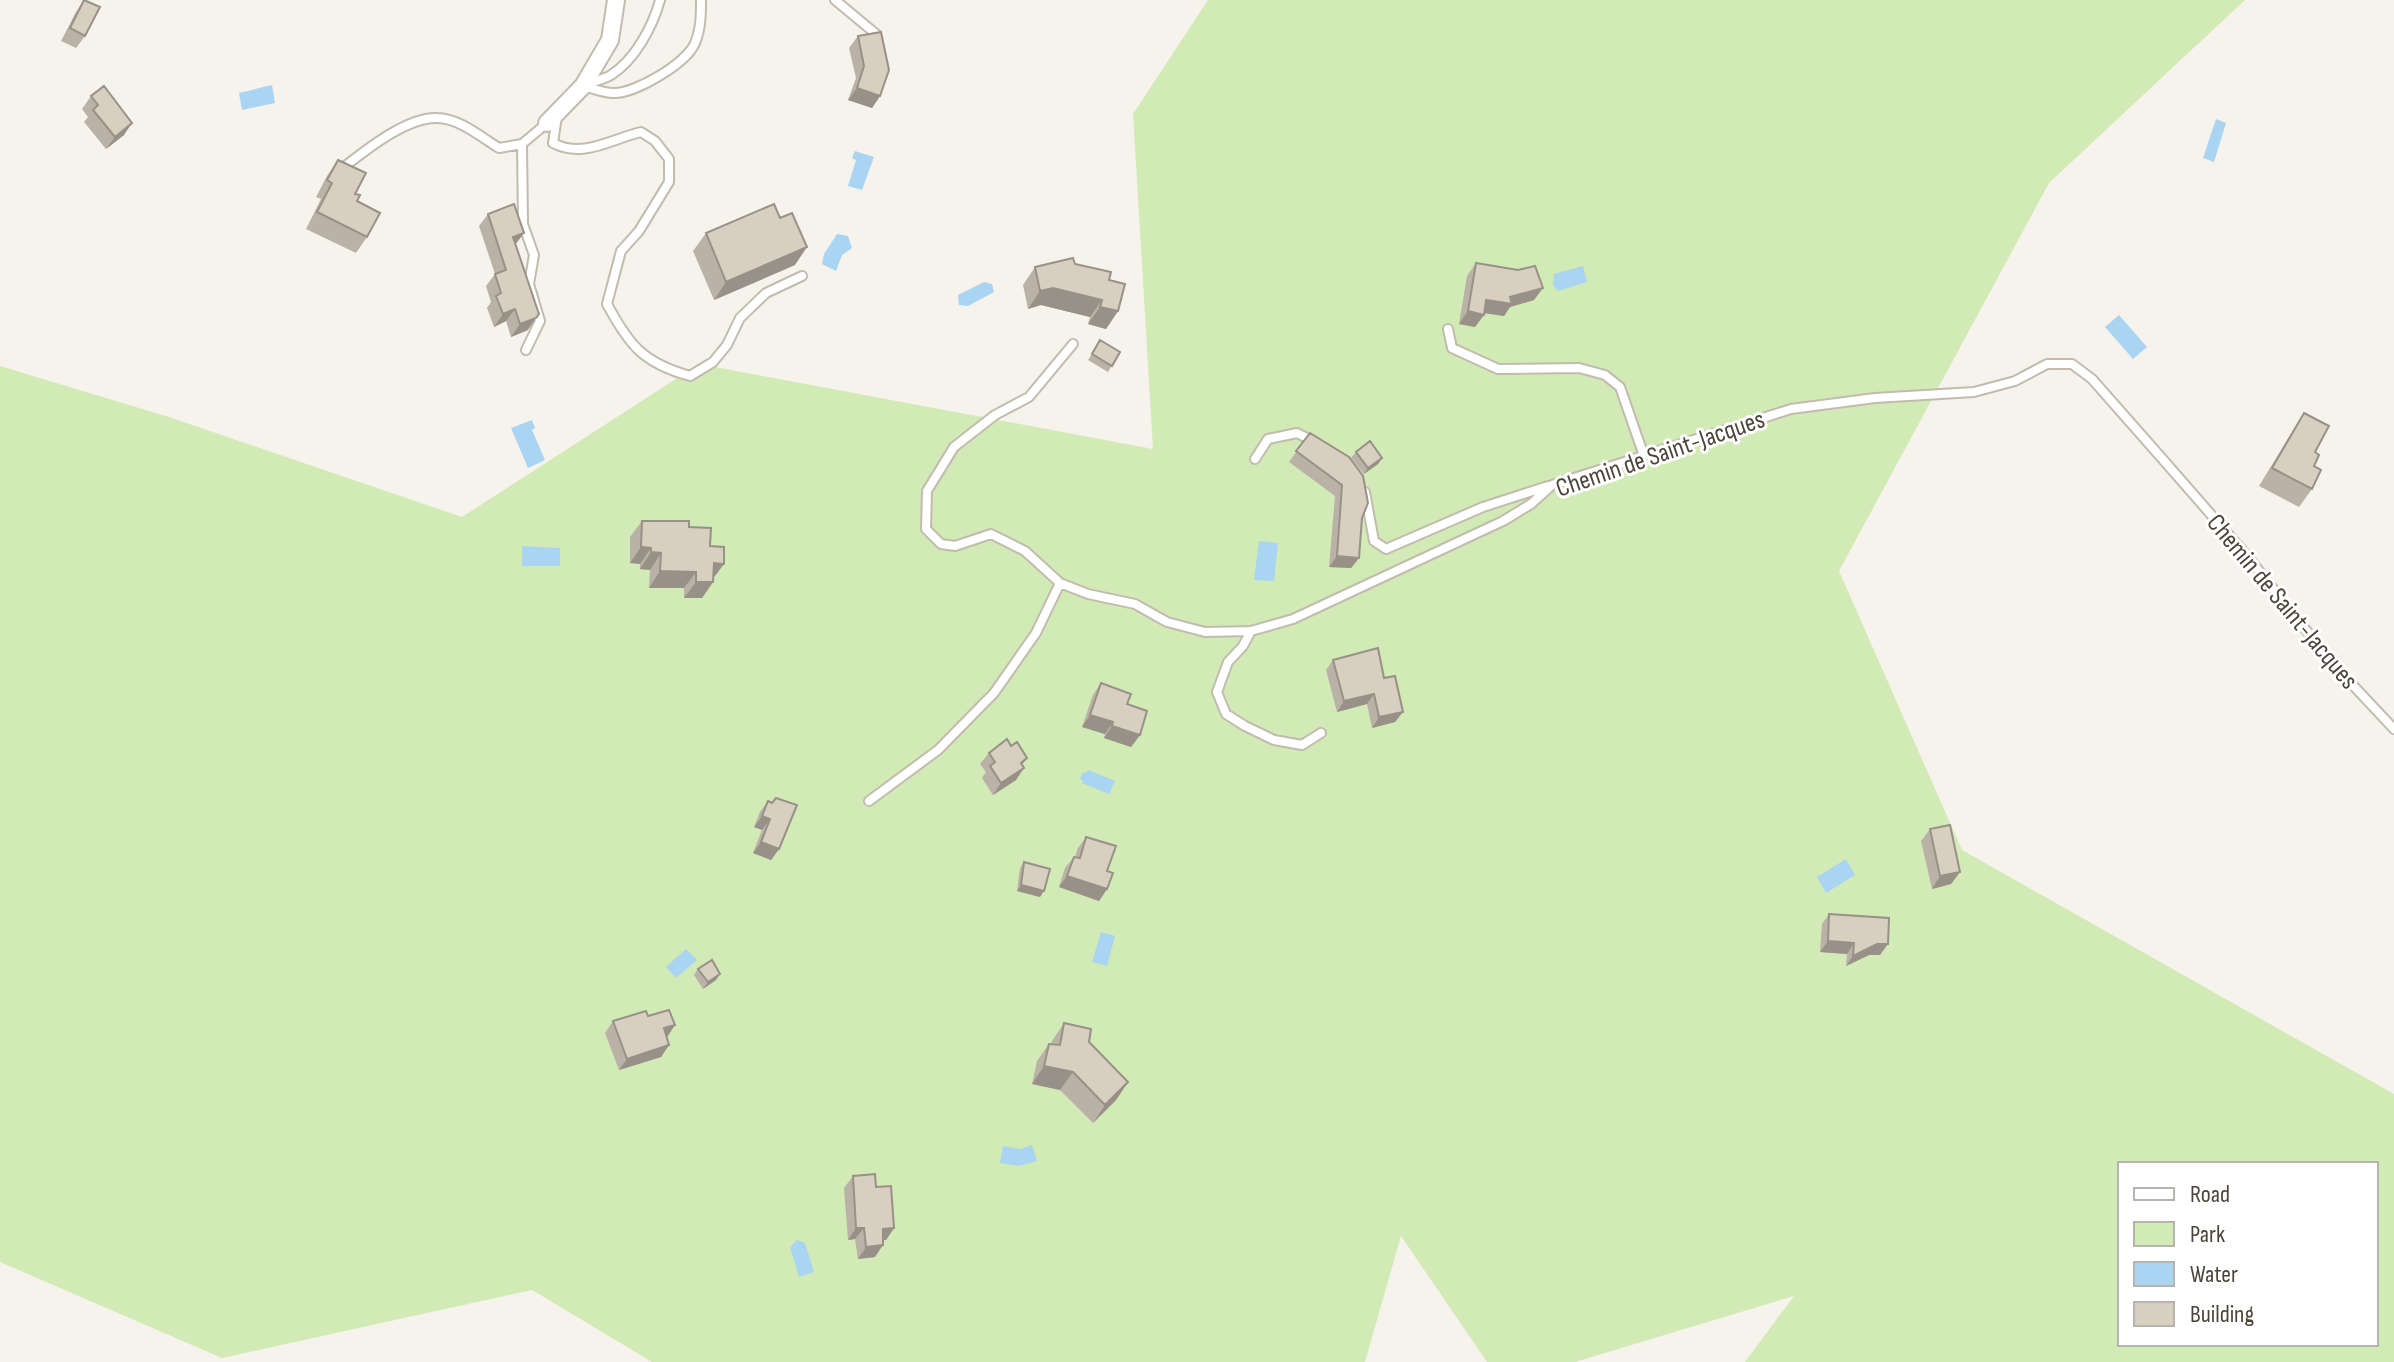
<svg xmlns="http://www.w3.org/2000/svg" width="2394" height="1362" viewBox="0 0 2394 1362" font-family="'Sofia Sans Condensed',sans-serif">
<rect width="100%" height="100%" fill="#f6f3ec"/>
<path fill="#d2eab5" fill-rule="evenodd" d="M1208 0H2245L2049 183 1839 571 1962 850 2394 1094V1362H1745L1794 1296 1575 1362H1487L1401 1236 1365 1362H652L532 1290 222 1358 0 1262V366L169 417 462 517 699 364 1153 449 1133 114ZM2120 1164H2376V1344H2120Z"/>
<path fill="#a9d4f2" d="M272 85 275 103 242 110 239 93Z
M2216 119 2226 123 2214 162 2203 158Z
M855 151 874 157 862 190 848 186 856 160 852 158Z
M837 234 848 236 852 248 842 255 836 271 822 264 824 254Z
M1583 266 1587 282 1558 291 1553 285 1554 274Z
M984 282 992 284 994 292 968 306 959 305 958 295Z
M2119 315 2147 347 2133 359 2105 327Z
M532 420 535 428 532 430 545 460 528 468 511 428Z
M1259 541 1278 543 1274 581 1254 580Z
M522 546 560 548V566H522Z
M1088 770 1115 781 1109 794 1082 783 1083 781 1080 779 1083 772 1086 773Z
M1846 859 1855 875 1826 893 1817 877Z
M1101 932 1115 936 1107 966 1092 962Z
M686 949 697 960 676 978 666 967Z
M1032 1145 1037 1161 1019 1166 1000 1163 1003 1146 1020 1149Z
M797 1240 805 1243 814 1272 799 1277 790 1247Z"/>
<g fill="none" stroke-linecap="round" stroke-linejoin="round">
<defs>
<path id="lane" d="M835 0 876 34
M587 84C595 81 605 79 611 75 635 60 653 26 660 0
M583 86C592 88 603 93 613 93 635 94 687 63 695 43 701 29 701 14 701 0
M557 116 553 143C583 159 611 139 641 132L655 141 669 159V182L639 231 621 251 607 304C629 345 643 363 690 376L713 362 727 345 740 318 766 293 802 276
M344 167C367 149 407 117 437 118 459 118 481 137 499 148L522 144
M1448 329 1452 348 1498 369 1579 368 1605 375 1620 387 1644 456
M1073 344 1029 397 995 415 954 447 927 491 926 529 941 544 955 546 991 534 1025 551 1060 583 1088 594 1135 604 1167 622 1205 632 1251 631 1293 619 1503 521 1531 504 1552 485 1791 409 1875 398 1974 392 2015 381 2047 364H2072L2092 379 2166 463 2248 557 2333 664 2394 729
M526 350 540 321 529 284 534 255 523 224 522 144 547 123
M1255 459 1268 439 1297 433 1315 442
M1365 492 1374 541 1386 549 1483 507 1548 486
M1251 631 1243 646 1228 662 1217 692 1226 714 1245 726 1274 740 1302 745 1321 733
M869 801 938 750 994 693 1036 633 1060 583"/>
<path id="street" d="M547 123 583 86 610 40 616 0"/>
</defs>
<use href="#lane" stroke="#c2bbae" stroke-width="12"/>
<use href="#street" stroke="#c2bbae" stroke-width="20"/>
<use href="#lane" stroke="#fff" stroke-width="8"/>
<use href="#street" stroke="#fff" stroke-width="16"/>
</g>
<path fill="#bab2a6" d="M84 0 85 36 76 48 61 41 76 12Z
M858 36 880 96 872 108 848 100 856 78 849 48Z
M91 96 124 135 106 149 84 122 88 117 82 109Z
M338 160 355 194 367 237 356 253 306 229 321 199 316 197 327 176Z
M488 214 515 245 528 330 511 337 506 321 494 327 487 308 491 302 486 286 495 274 479 226Z
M706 233 795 265 714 300 693 251Z
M1476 263 1534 300 1510 307 1504 316 1484 313 1475 327 1459 324 1467 276Z
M1075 264 1109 280 1118 311 1106 329 1088 324 1090 317 1041 305 1028 309 1023 285 1035 267Z
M1100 341 1120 352 1108 372 1088 360Z
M2304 413 2315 452 2312 489 2299 507 2259 486 2292 432Z
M1310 433 1349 457 1359 558 1351 568 1329 567 1335 496 1289 462Z
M1356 452 1382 458 1378 464 1364 474 1351 458Z
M642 521 689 527 710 546 713 582 702 598H684V588H649L650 570 640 569V564L630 563V537Z
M1333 660 1403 712 1395 722 1372 728 1367 704 1337 712 1326 670Z
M1101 683 1127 704 1140 735 1131 747 1104 738 1105 734 1082 727 1093 695Z
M1011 746 1027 758 1022 765 1016 780 993 795 982 778 986 772 980 764 989 753Z
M768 801 772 803 779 849 771 860 753 853 762 830 754 827 760 812Z
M1930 829 1960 872 1951 884 1932 889 1921 841Z
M1086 837 1107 871V889L1099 901 1059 887 1065 868 1074 857H1075L1078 848Z
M1024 862 1040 897 1017 891 1020 868Z
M1829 914 1880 955H1869L1846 966 1847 954 1820 952 1822 924Z
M698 969 716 980 703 989 694 975Z
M648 1016 675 1025 667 1037 669 1045 661 1057 619 1070 605 1033 613 1021Z
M1064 1023 1089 1042 1128 1082 1116 1100 1093 1123 1060 1090 1032 1084 1037 1061 1049 1044H1051L1052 1041Z
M853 1176 876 1187 894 1228 886 1240H883L875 1257 858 1259 855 1239 848 1240 844 1188Z"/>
<path fill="#979187" d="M857 88 880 96 872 108 848 100Z
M132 123 124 135 106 149 115 137Z
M524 233 515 245 513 237Z
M807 247 795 265 714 300 726 282Z
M1053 288 1102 300 1090 317 1041 305 1028 309 1040 291Z
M1543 288 1534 300 1510 307 1504 316 1477 312 1486 300 1510 297Z
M1100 307 1118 311 1106 329 1088 324Z
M515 309 506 321 494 327 503 314Z
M1468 311 1484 315 1475 327 1459 324Z
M536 318 528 330 511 337 520 324Z
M1382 458 1378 464 1364 474 1368 468Z
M641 547 651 548 640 564 630 563Z
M651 552 661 553 650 570 640 569Z
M1337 556 1359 558 1351 568 1329 567Z
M714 563 724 564 712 580Z
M660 571 696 572 684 588H649Z
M696 582H713L702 598H684Z
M1374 694 1367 704 1337 712 1344 701Z
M1403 712 1395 722 1372 728 1379 717Z
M1090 715 1113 722 1105 734 1082 727Z
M1112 726 1140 735 1131 747 1104 738Z
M1024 768 1016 780 993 795 1001 783Z
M762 816 770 819 762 830 754 827Z
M761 842 779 849 771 860 753 853Z
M1960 872 1951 884 1932 889 1940 876Z
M1067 876 1107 889 1099 901 1059 887Z
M1021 885 1044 891 1040 897 1017 891Z
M1828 941 1854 943 1847 954 1820 952Z
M1877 944H1888L1880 955H1869L1846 966 1853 956Z
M720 974 716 980 703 989 708 982Z
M675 1025 667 1037 664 1028Z
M669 1045 661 1057 619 1070 627 1059Z
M1044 1066 1073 1072 1060 1090 1032 1084Z
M1128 1082 1116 1100 1093 1123 1105 1105Z
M856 1228H864L855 1239 848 1240Z
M894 1228 886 1240 875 1241 883 1229Z
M883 1245 875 1257 858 1259 866 1247Z"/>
<path fill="#d8cfc1" stroke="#979187" stroke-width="2" d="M84 0 100 7 85 36 70 28Z
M881 32 889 70 880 96 857 88 864 66 858 36Z
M104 86 132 123 115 137 93 110 98 105 91 96Z
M338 160 366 173 355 194 360 195 357 201 380 213 367 237 317 212 332 183 327 180Z
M514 204 524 233 513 237 539 314 536 318 520 324 515 309 503 314 496 296 501 293 495 274 506 270 488 214Z
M774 204 780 218 792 213 807 247 726 282 706 233Z
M1073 258 1075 264 1111 272 1109 280 1125 284 1118 311 1100 307 1102 300 1053 288 1040 291 1035 267Z
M1476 263 1518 270 1535 266 1543 288 1510 297 1512 304 1486 300 1484 315 1468 311Z
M1100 340 1120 352 1112 366 1092 354Z
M2304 413 2329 426 2315 452 2319 455 2314 466 2321 470 2312 489 2272 468Z
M1310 433 1349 457 1363 476 1368 503 1362 518 1359 558 1337 556 1342 485 1296 451Z
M1370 441 1382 458 1368 468 1356 452Z
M642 521H689V527L711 528 710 546 724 547V564L714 563 713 582H696V572L660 571 661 553 651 552V548L641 547Z
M1378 648 1384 678 1395 676 1403 712 1379 717 1374 694 1344 701 1333 660Z
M1101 683 1131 694 1127 704 1147 711 1140 735 1112 726 1113 722 1090 715Z
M1007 739 1011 746 1017 742 1027 758 1021 763 1024 768 1001 783 990 766 995 762 989 753Z
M776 798 797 805 779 849 761 842 770 819 762 816 768 801 772 803Z
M1950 825 1960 872 1940 876 1930 829Z
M1086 837 1116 846 1107 871 1113 873 1107 889 1067 876 1074 857 1080 858Z
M1024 862 1050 869 1044 891 1021 885Z
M1829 914 1889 918 1888 944H1877L1853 956 1854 943 1828 941Z
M712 960 720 974 708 982 698 969Z
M669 1010 675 1025 664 1028 669 1045 627 1059 613 1021 646 1011 648 1016Z
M1064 1023 1091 1029 1089 1042 1128 1082 1105 1105 1073 1072 1044 1066 1049 1044 1060 1045Z
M875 1174 876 1187 891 1186 894 1228 883 1229V1245L866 1247 864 1228H856L853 1176Z"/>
<g text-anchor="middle" stroke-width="6" stroke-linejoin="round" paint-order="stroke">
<g font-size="26" fill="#4b4439" stroke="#fff">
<text transform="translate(1660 453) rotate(-19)" y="9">Chemin de Saint-Jacques</text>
<text transform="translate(2283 601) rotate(50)" y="9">Chemin de Saint-Jacques</text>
</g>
</g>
<rect x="2118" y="1162" width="260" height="184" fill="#ffffff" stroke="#b7b4b0" stroke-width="2"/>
<rect x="2134" y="1188" width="40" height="12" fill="#ffffff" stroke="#b7b4b0" stroke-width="2"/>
<text x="2190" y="1202" font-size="24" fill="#4b4439">Road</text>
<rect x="2134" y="1222" width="40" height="24" fill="#d2eab5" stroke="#b7b4b0" stroke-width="2"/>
<text x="2190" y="1242" font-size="24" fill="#4b4439">Park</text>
<rect x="2134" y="1262" width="40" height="24" fill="#a9d4f2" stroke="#b7b4b0" stroke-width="2"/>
<text x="2190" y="1282" font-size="24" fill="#4b4439">Water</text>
<rect x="2134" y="1302" width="40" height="24" fill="#d8cfc1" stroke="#b7b4b0" stroke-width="2"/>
<text x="2190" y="1322" font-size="24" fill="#4b4439">Building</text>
</svg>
